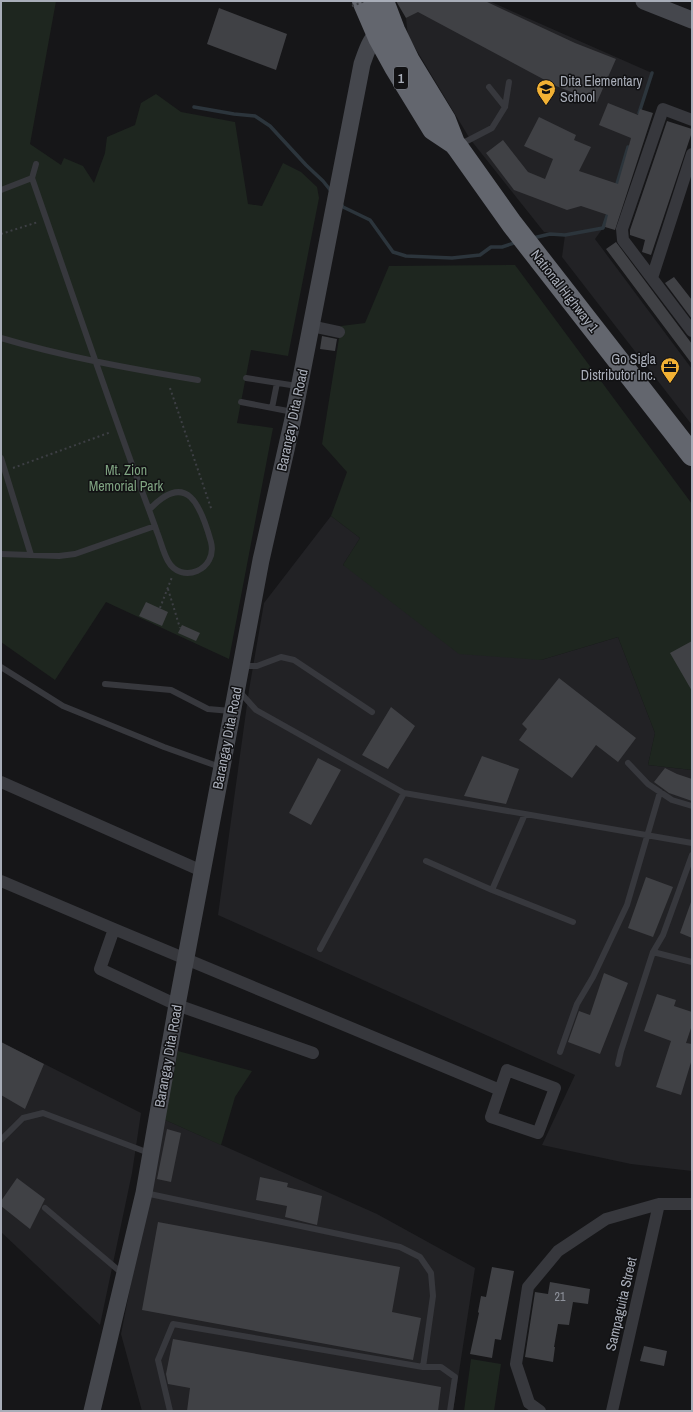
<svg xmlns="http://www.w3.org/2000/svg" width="693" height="1412" viewBox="0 0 693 1412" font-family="'Archivo Narrow',sans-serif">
<rect width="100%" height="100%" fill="#161618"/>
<path fill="#222225" d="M419 1H489L652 73 603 228 595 239 692 369V425L562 257 565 235 544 232 470 139 408 36 406 18 423 9Z
M331 516 360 538 343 565 541 660 618 637 655 733 648 765 692 770V1171L631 1164 542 1145 575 1075 218 915 249 690 264 603Z
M1 1042 141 1113 132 1173 100 1325 1 1232Z
M163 1119 377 1214 475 1268 453 1411H142L121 1334Z"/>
<path fill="#1e261f" d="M1 1H56L30 144 61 165 64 158 83 166 94 183 105 153 107 137 135 125 141 103 156 94 181 112 235 122 248 204 262 206 283 163 301 172 317 187 319 198 288 356 251 350 237 423 273 428 229 659 106 602 55 680 1 642Z
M515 265 692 504V770L648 765 655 733 618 637 541 660 459 654 343 565 360 538 331 516 347 472 322 444 341 326 365 323 389 266Z
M178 1051 252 1071 235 1097 221 1145 163 1119Z
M471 1359 501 1364 494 1411H464Z"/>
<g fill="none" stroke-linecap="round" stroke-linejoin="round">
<path stroke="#2c353c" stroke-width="3.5" d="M194 107 234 114 255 116 270 126 306 165 323 181 331 191
M639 113 652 73
M616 187 628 147
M341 204 343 207 370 220 393 252 406 256 452 258 480 255 491 247H502L517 242
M533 238 550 234 565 235 603 228 609 210"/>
</g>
<path fill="#404145" d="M396 1H485L575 43 616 59 597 102 556 86 418 12 406 18Z
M219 8 287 34 276 70 207 44Z
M608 103 638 115 640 109 653 113 615 230 605 227 608 215 581 206 567 210 514 190 486 153 503 140 528 172 545 179 553 159 524 146 539 117 576 135 574 140 591 147 579 171 618 184 631 138 599 125Z
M667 121 692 129V132L651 255 642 252 645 240 630 235V230Z
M616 242 692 344V364L606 249Z
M674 277 692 300V319L665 283Z
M322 336 337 339 335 351 320 349Z
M146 602 168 612 162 626 139 616Z
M182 625 200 633 196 641 178 633Z
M692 641V691L670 653Z
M559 678 636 738 618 762 596 745 572 778 519 740 527 729 522 724Z
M391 707 415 726 388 769 362 755Z
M482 756 519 769 506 804 464 796Z
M318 758 341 770 311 825 289 813Z
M665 768 677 774 692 779V801L669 793 654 782Z
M646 877 673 887 653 937 628 928Z
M691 902H692V938L680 933Z
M604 973 628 983 600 1054 568 1042 579 1011 590 1015Z
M657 994 676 1000 674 1006 692 1012V1025L686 1043 692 1044V1059L681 1095 656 1087 671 1041 644 1031Z
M1 1042 44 1064 25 1109 1 1095Z
M167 1129 181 1133 171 1182 157 1179Z
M260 1177 288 1183 287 1187 322 1196 317 1225 285 1217 287 1206 256 1200Z
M17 1178 45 1199 30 1229 1 1206V1201Z
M158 1222 400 1267 392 1312 421 1318 413 1360 142 1310Z
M492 1267 514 1271 501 1340 495 1339 492 1358 470 1354 479 1313 478 1312 481 1296 486 1297Z
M550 1282 590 1289 588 1304 573 1302 569 1325 558 1324 554 1347H555L553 1362 525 1357 535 1292 548 1294Z
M173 1339 441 1387 438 1411H187L190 1388 168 1384 166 1374Z
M644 1346 667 1351 664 1366 640 1361Z"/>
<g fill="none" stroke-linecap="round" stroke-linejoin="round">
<path stroke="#3d3f44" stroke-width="2" stroke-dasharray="2 3" stroke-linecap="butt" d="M1 234 38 222
M170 388 212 511
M13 468 111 432
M168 589 180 628
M160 608 172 577"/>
<path stroke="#37383d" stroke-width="6" d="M489 87 505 107
M460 146 465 142 492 128 505 107 509 82
M36 164 32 178C66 276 99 373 134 470 142 491 150 512 157 532 161 542 163 552 168 561 181 585 218 570 211 542 201 506 187 469 149 510
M1 190 32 178
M1 338C65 357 132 369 198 380
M246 378 297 386
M241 402 293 412
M272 408 277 383
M1 458 31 555
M1 554 59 556 75 554 155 526
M243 666H257L281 657 294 660 372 712
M1 667 63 706 164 747 220 767
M105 684 171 690 208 709 231 711
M238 690 256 710 404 793 692 843
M628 763 648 784 672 800 692 806
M426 861 492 890 573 922
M492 890 525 814
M320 949 404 793
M653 952 692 962
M560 1052 577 1004 593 977 627 905 660 792
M618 1064 621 1051 653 952 663 935 692 855
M1 1140 23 1118 43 1113 149 1153
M145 1193 400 1247 420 1257 431 1273 433 1296 423 1367
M45 1208 123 1274
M170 1411 158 1360 173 1324 423 1367H441L455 1377 450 1411"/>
<path stroke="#37383d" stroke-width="12" d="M692 120 663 109 622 229 623 240 692 331
M652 278 692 154
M311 326 339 332
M1 782 202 871
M1 881 114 929 500 1090
M114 929 100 969 177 1005 313 1053
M507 1070 555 1088 538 1133 491 1117Z
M540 1411 529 1403 516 1364 528 1287 558 1251 606 1219 659 1204H692
M612 1411 659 1204"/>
<path stroke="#45474d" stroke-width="17" d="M644 1 692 20
M92 1411 144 1193 177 1005 261 560 293 419 362 64C367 50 371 36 384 28"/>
<path stroke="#63666e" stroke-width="22" d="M363 1 379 38 395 67 433 129 454 143 458 148 512 224 692 455
M383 1 394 30 409 61 445 120 454 143"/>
<path stroke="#3d3f44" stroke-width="2" stroke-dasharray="2 3" stroke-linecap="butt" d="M352 6 365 1"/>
</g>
<defs>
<symbol id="school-pin" viewBox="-11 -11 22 30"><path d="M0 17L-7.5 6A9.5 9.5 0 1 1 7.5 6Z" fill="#f2b134" stroke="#111113"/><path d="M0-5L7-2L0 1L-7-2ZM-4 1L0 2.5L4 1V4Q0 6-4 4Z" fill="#111"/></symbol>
<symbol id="office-pin" viewBox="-11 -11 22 30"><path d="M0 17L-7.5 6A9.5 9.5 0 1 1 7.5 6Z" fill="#f2b134" stroke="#111113"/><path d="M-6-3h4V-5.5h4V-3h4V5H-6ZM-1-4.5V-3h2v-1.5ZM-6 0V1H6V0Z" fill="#111"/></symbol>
</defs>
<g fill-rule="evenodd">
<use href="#school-pin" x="535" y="78" width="22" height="30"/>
<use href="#office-pin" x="659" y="356" width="22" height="30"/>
</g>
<g text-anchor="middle" stroke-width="3" stroke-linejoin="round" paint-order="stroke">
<g font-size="12" fill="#8e929b">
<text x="560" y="1301">21</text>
</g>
<rect fill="#111113" stroke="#7b7e86" stroke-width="1" x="394" y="67" width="14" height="22" rx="3"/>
<g font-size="13" font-weight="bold" fill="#a8adb8">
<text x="401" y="83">1</text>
</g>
<g font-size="14" fill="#a8adb8" stroke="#111113" text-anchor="start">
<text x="560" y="86">Dita Elementary<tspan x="560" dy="16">School</tspan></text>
<text x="656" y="364" text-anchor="end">Go Sigla<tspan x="656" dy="16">Distributor Inc.</tspan></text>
</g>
<g font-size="14" fill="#a8adb8" stroke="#111113">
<text transform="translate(565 291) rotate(52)" y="5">National Highway 1</text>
<text transform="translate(292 420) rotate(-78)" y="5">Barangay Dita Road</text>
<text transform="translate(227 738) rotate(-79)" y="5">Barangay Dita Road</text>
<text transform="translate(168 1056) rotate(-80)" y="5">Barangay Dita Road</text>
<text transform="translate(621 1304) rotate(-77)" y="5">Sampaguita Street</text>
</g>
<g font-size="14" fill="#7fa381" stroke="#111113">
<text x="126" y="475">Mt. Zion<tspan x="126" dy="16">Memorial Park</tspan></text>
</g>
</g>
<rect width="693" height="1412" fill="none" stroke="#a8adb8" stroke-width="4"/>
</svg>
